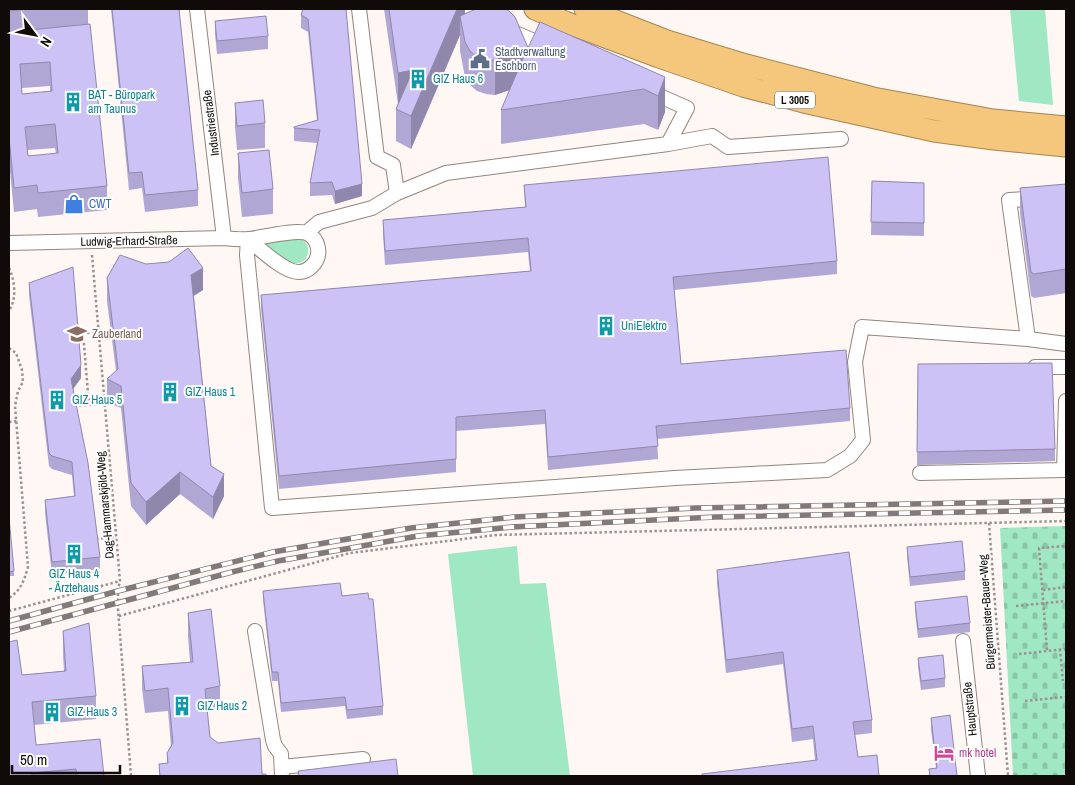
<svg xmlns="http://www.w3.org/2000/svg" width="1075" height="785" viewBox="0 0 1075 785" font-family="'Archivo Narrow',sans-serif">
<defs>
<pattern id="cemetery-stones" width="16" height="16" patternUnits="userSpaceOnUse" patternTransform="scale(1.25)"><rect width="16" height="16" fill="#a0e7c3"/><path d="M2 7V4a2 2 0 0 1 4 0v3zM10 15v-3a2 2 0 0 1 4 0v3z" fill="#89c5a6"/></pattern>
</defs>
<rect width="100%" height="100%" fill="#fef7f4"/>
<path fill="#a0e7c3" d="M1010 9H1045L1053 105 1019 101Z
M288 237C293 238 300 238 304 241 312 248 308 262 298 263 293 264 286 262 282 260 275 256 269 249 263 244Z
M517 546 520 584 546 583 570 776H473L448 554Z"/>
<path fill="url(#cemetery-stones)" d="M1066 526V776H1013L1000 528Z"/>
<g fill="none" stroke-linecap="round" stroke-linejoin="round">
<defs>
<path id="minor" d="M197 9 224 238
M359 9 377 157 393 165 397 193
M506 29 548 47
M668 144 712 136 728 147 841 139
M306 233 319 222 372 208 397 193 446 173 668 144 687 108 648 91
M248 239 247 255 272 508 675 478 827 470 850 456 863 440 855 362 862 327 1028 339 1066 344
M9 243 224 238C232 239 241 240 250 239 264 237 296 229 307 233 313 236 317 242 318 248 319 254 317 261 312 266 309 269 304 272 299 272 285 273 259 248 248 239
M1028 339 1009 200 1066 197
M1035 367H1066
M920 473 1064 470 1066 401
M255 631 273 740 275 746 281 754 282 776
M963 641 978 776
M282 767 363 759"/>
<path id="highway" d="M535 9 565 22 659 57 743 86 808 103 934 131 994 139 1066 146
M585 9 667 41 746 65 873 98 993 120 1066 127"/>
</defs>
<use href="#minor" stroke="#95847e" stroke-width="16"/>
<use href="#highway" stroke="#a48553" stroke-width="23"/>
<path stroke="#999290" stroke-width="2.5" stroke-dasharray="2.5 2.5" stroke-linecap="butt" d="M92 255 120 581 118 589V609L131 776
M9 268C15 281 17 298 9 311
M83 333 89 405
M77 334 98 332
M9 348 16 353 22 370 23 382 18 391 15 406 28 567C24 581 21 590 9 598
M74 406 110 403
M9 422 17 421
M989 523 1008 776
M96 539 116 537
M1043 590 1066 587
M1016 606 1066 601
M9 611 120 581
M119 616 350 553 496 535 1066 521
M1060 649 1063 681
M1047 650 1039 548 1066 546
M1019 654 1066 649
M1025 701 1066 697"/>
<use href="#minor" stroke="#fff" stroke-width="14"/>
<use href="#highway" stroke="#f4c77c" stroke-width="21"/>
<defs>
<path id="rail" d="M9 621 118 591 273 552 411 528 514 517 696 508 1066 501
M9 632 232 572 278 561 418 536 512 527 715 517 1066 510"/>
</defs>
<use href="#rail" stroke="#817a78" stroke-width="5.5"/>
<use href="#rail" stroke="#fff" stroke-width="4" stroke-dasharray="11" stroke-linecap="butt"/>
</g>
<path fill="#b0a7d4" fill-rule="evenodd" d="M9 9H88V24L107 186V210L38 217 37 209 14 212 9 161ZM50 86V91L22 94V88ZM55 148 56 154 28 156V150Z
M111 9H179L198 190V206L145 212 142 188 129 190Z
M346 9 362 196 335 204 332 195 310 196V183L317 143 294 141V127L317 121 308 32 301 28V15Z
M384 9H465V14L528 48 665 77V112L658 130 644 124 501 144V110L510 90 495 95 486 94 477 91 470 85 465 77 460 51V35L411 149 396 141V109L398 104Z
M215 21 268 36V49L217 54 215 34Z
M235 103 265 123V148L237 150 235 127Z
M238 153 273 189V214L242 217 238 178Z
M872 181 924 183V236L871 235Z
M1066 184V293L1034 298 1031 296 1020 213V188Z
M524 185 837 261V274L674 290 681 364 850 408V421L657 439 658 459 548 470 545 424 456 431V472L279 489 261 308V295L530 271 528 252 385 265 383 234V220L525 207Z
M107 278 203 290 194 296 211 466 224 496 213 519 180 494 146 525 131 506 121 408 107 402V379L116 371 107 301Z
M29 283 81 378 73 389 100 557V569L52 575 45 513V500L74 496 72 475 52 469 49 466 29 295Z
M918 364 1055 449V461L917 465Z
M9 517 14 571V576H9Z
M907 547 965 571V580L910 586 907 556Z
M717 570 872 720V733L855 735 858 757 815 760 813 739 792 742 783 664 726 673 717 583Z
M263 591 383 706V715L347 719 345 706 281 712 278 681H272L263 600Z
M915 602 970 623V632L918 638 915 611Z
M188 613 220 686V709L207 711 210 737 218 743 266 776H159V764H167V753L171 746 168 711 145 713 142 688V666L190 662 188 636Z
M63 631 96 696V719L34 725 36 745 104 776H9L22 675 64 671 63 655Z
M918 658 945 678V687L921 690 918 667Z
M931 718 957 776H929V769L936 768 931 730Z"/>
<path fill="#9088ac" d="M457 9H465V22L460 16V35L411 149V116Z
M527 49V84L495 95V60Z
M413 70 398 106V73Z
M665 77V112L658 130V96Z
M362 184V196L335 204V191Z
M203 268V290L191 297V275Z
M81 365V378L71 392V379Z
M180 472V494L146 525V502Z
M224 474V496L213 519V497Z"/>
<path fill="#cdc2f6" stroke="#9088ac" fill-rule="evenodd" d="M9 9H26L9 11Z
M112 9H179L198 190 145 195 142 172 129 173Z
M303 9H346L362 184 335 191 332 182 310 183 320 130 294 128V127L318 120 308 19 301 15Z
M389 9H457L411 116 396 109 413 70 398 73Z
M476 9H506L509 11 515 17 528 48 540 22 665 77 658 96 644 89 501 110 527 49 495 60H486L477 57 470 51 465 42 460 16Z
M266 16 268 36 217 41 215 21Z
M90 24 107 186 38 193 37 185 14 188 9 137V32ZM50 62 52 91 22 94 20 64ZM55 124 58 153 28 156 25 127Z
M263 100 265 123 237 126 235 103Z
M269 150 273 189 242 193 238 153Z
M828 157 837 261 673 277 681 364 846 350 850 408 656 426 658 446 548 457 545 410 456 417V459L279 476 261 295 531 271 528 238 385 251 383 220 526 207 524 185Z
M872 181 924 183V223L871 222Z
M1066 184V269L1034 274 1031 272 1020 188Z
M188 248 203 268 191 275 211 466 224 474 213 497 180 472 146 502 131 483 121 386 107 379 118 369 107 278 120 255 146 264 169 262Z
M73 267 81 365 71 379 88 463 100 557 52 562 45 500 75 496 72 462 52 456 49 453 29 283Z
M1052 363 1055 449 917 452 918 364Z
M9 517 14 571 9 572Z
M962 541 965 571 910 577 907 547Z
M849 552 872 720 853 722 858 757 877 755 879 776H702V774L817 760 813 726 792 729 783 652 726 660 717 570Z
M340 583 342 596 368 593 369 599H373L383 706 347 710 345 697 281 703 278 672H272L263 591Z
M967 596 970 623 918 629 915 602Z
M211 609 220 686 205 689 210 737 218 743 260 738 262 774H266V776H160L159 764 168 763 167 753 173 743 168 688 145 691 142 666 193 662 188 613Z
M89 623 96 696 32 702 36 745 100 739 104 776H77L76 769 32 773V776H9V642L17 640 22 675 66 671 63 631Z
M943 655 945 678 921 681 918 658Z
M950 715 957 776H930L929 769 937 768 931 718Z
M396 759 398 776H299L298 771Z"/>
<defs>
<symbol id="civic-bare" viewBox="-9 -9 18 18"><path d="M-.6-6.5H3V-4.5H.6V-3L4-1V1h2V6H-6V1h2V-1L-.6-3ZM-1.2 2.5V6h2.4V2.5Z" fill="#5c6f8a" stroke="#fff" stroke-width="2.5" paint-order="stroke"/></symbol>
<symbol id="building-bare" viewBox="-9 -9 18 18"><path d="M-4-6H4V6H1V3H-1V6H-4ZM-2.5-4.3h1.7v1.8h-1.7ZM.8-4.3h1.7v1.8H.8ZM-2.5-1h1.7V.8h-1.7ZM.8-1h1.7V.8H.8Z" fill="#0f9aa8" stroke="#fff" stroke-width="2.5" paint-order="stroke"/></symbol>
<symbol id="shop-bare" viewBox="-9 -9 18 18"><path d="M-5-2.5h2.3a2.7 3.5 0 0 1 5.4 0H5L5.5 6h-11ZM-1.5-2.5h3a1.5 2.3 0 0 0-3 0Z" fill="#3f7fe0" stroke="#fff" stroke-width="2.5" paint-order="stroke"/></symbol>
<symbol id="school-bare" viewBox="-9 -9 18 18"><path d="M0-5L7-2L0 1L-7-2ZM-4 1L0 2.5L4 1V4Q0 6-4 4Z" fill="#8d6e63" stroke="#fff" stroke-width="2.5" paint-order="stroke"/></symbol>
<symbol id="hotel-bare" viewBox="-9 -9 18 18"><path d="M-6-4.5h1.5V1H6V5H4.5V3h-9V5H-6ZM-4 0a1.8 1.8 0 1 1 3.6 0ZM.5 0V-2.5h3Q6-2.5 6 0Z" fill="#d1479c" stroke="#fff" stroke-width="2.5" paint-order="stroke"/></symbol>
</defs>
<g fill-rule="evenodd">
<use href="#civic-bare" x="466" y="45" width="28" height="28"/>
<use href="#building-bare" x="404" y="65" width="28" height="28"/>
<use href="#building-bare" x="59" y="88" width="28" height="28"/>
<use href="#shop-bare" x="60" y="190" width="28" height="28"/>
<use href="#building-bare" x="592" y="312" width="28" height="28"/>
<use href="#school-bare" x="63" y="320" width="28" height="28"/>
<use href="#building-bare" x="156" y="378" width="28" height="28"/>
<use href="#building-bare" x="43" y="386" width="28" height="28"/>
<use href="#building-bare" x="60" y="540" width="28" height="28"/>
<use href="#building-bare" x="168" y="692" width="28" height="28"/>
<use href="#building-bare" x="38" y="698" width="28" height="28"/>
<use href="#hotel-bare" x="930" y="739" width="28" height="28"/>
</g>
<g text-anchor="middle" stroke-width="4" stroke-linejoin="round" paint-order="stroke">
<rect fill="#fff" stroke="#585452" stroke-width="1" x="775" y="91.5" width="40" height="17" rx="4"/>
<g font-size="11" font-weight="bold" fill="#100a08">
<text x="795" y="104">L 3005</text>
</g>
<g font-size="12" fill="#4e5e75" stroke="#fff" text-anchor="start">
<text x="495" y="56">Stadtverwaltung<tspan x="495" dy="14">Eschborn</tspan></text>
</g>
<g font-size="12" fill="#0d838f" stroke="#fff" text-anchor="start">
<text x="433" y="83">GIZ Haus 6</text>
<text x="88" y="99">BAT - Büropark<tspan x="88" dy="14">am Taunus</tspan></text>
<text x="621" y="330">UniElektro</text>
<text x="185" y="396">GIZ Haus 1</text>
<text x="72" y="404">GIZ Haus 5</text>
<text x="74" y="578" text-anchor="middle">GIZ Haus 4<tspan x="74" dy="14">- Ärztehaus</tspan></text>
<text x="197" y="710">GIZ Haus 2</text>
<text x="67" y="716">GIZ Haus 3</text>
</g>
<g font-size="12" fill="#100a08" stroke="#fff">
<text transform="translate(211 123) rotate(-97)" y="4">Industriestraße</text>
<text transform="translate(129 241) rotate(-1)" y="4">Ludwig-Erhard-Straße</text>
<text transform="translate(105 505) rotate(-95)" y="4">Dag-Hammarskjöld-Weg</text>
<text transform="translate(987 612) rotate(-94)" y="4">Bürgermeister-Bauer-Weg</text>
<text transform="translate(970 709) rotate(-96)" y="4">Hauptstraße</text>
</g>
<g font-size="12" fill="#366cbe" stroke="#fff" text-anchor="start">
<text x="89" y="208">CWT</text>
</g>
<g font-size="12" fill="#785e54" stroke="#fff" text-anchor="start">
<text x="92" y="338">Zauberland</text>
</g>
<g font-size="12" fill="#b23c85" stroke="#fff" text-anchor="start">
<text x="959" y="757">mk hotel</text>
</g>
</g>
<rect width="1075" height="785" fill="none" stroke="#100a08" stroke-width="20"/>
<g transform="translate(35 35) rotate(122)" stroke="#ffffff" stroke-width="4" paint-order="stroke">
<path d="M0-4L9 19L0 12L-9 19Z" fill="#100a08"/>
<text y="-8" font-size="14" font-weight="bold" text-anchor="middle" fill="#100a08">N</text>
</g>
<path d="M12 765v8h108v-8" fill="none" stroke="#100a08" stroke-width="2.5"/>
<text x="20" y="765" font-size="15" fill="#100a08" stroke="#ffffff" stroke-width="4" paint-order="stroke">50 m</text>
</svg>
